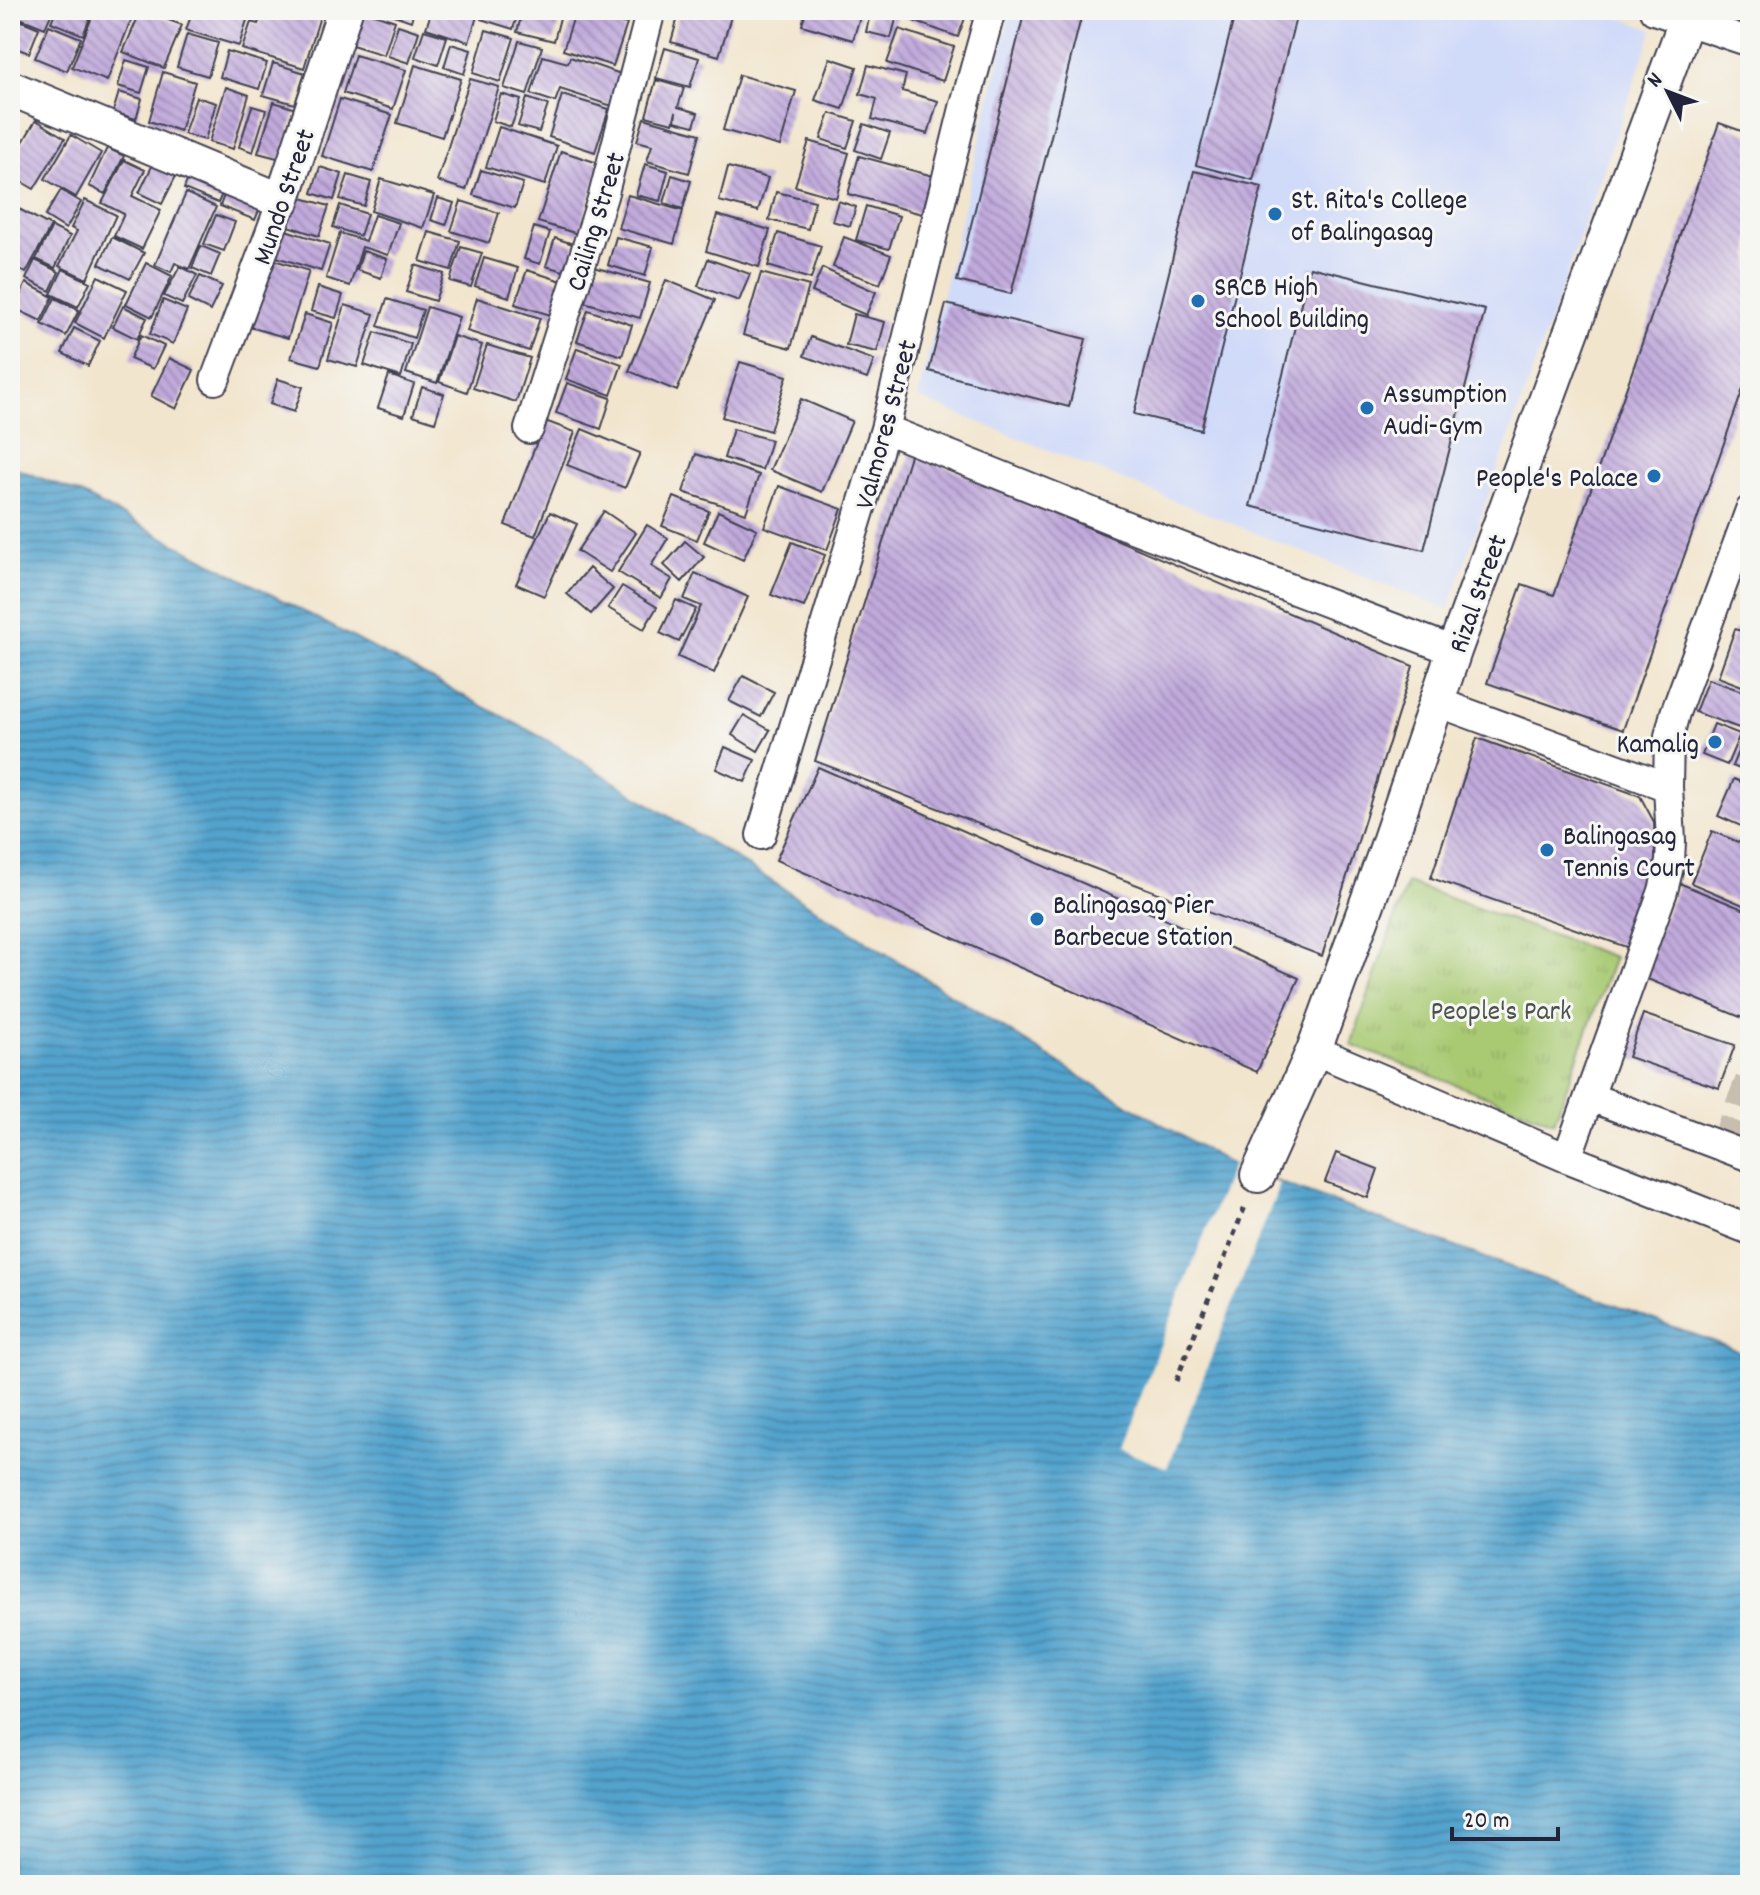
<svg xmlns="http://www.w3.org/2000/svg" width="1760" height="1895" viewBox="0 0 1760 1895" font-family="Dekko,sans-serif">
<defs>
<pattern id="grass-tufts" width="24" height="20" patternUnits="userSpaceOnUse" patternTransform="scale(2)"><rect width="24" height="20" fill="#a9ca73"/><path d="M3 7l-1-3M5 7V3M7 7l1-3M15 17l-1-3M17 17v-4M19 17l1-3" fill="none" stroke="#91ad64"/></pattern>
<pattern id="water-rules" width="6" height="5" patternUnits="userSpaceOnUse" patternTransform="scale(2)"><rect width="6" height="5" fill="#52a3cd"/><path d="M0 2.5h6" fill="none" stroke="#4484a8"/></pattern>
<pattern id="building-back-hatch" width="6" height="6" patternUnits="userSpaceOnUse" patternTransform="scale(2)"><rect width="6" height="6" fill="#c1aadc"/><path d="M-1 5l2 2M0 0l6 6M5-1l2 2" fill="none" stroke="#9c8ab4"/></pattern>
</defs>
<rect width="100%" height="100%" fill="#f6f6f2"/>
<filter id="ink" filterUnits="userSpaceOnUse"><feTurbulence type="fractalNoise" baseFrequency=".0125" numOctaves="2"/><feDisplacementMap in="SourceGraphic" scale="16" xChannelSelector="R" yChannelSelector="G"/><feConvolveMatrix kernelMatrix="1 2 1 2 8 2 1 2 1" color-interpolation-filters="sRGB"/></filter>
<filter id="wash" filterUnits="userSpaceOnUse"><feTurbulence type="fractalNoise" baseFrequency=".006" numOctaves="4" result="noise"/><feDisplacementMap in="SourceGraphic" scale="32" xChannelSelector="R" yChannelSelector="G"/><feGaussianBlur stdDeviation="1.8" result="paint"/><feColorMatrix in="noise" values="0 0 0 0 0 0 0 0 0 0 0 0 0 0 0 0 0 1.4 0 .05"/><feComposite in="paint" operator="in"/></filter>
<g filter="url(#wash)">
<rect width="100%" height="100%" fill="#f2e5cd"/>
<path fill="#d0daf9" d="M1011 10H1602L1653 30 1448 610 918 398Z"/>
<path fill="url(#grass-tufts)" stroke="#667657" stroke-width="2" d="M1407 883 1614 957 1554 1122 1351 1045Z"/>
<path fill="url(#water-rules)" stroke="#3a6284" stroke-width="2" d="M10 466 81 494 553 743 1081 1077 1232 1165 1750 1355V1885H10Z"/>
<path fill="#f2e5cd" d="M1232 1165 1280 1184 1167 1468 1119 1449Z"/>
<g id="blocks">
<path fill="url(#building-back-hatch)" d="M10 10H53L45 28 10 14Z
M56 10H93L83 35 51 22Z
M95 10H135L107 81 72 67Z
M141 10 182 25 164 68 123 52Z
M193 10H250L239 46 186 30Z
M263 10H310L321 13 304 68 242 49 251 22 258 24Z
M363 10 395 21 384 55 352 45Z
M380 10H414L411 21Z
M432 10H479L469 42 426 28Z
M484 10H519L513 29 481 19Z
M523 10H562L554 41 517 32Z
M576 10 627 24 613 66 563 50Z
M680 10H733L719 56 671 42Z
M806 10H862L853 40 802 25Z
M871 10 898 12 891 38 866 32Z
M914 10H968L958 37 910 20Z
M1025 10H1083L1011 294 957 281Z
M1236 10H1298L1253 180 1196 165Z
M17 19 39 28 29 53 10 46V35Z
M49 25 81 38 67 71 35 58Z
M398 25 419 32 409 63 388 56Z
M899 29 954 47 943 81 887 63Z
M424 30 447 37 438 65 415 57Z
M486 30 514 38 500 82 473 73Z
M187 34 218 43 208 76 177 67Z
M519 41 542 47 527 95 504 88Z
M451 44 471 50 464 74 444 67Z
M665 48 699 58 690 87 656 78Z
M227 51 267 63 259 89 220 77Z
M355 55 406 70 393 109 343 93Z
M543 56 568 63 570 57 621 74 612 106 560 89 555 102 531 94Z
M830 58 857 67 843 109 815 100Z
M126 60 149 67 141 93 118 86Z
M273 63 305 73 295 104 263 95Z
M415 65 461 79 442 137 397 123Z
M868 65 906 75 902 91 938 101 928 134 872 119 877 99 860 94Z
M163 72 195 82 180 131 149 121Z
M739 75 796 91 780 146 723 130Z
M470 79 499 87 466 190 437 181Z
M656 80 684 88 678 107 698 113 694 126 675 121 676 112 673 123 646 116Z
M226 87 249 95 233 149 209 142Z
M119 92 142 99 136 119 113 112Z
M501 94 521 100 511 127 493 121Z
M562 95 609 109 595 152 549 137Z
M196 97 216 103 205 140 184 134Z
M527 98 548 105 539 132 518 126Z
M340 99 392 115 373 172 322 156Z
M274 102 296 109 281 159 258 153Z
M252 106 266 110 253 152 239 147Z
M830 113 856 121 847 148 821 139Z
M644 118 700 134 689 173 647 161 652 145 637 141Z
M36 120 65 138 34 189 10 175V164Z
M1719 123 1750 134V369L1623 730 1487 683 1522 584 1554 595Z
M864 124 890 133 881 159 855 150Z
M499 127 557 146 545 185 486 167Z
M71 135 101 153 76 197 45 179Z
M809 141 849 153 836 198 795 186Z
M107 148 124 156 105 194 89 186Z
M561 151 601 164 578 234 538 222Z
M859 156 933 176 922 214 848 194Z
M124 160 145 170 132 196 161 210 142 249 114 236 124 214 102 203Z
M153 164 176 176 162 204 139 193Z
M645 164 668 171 660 201 636 195Z
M320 167 342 174 334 200 312 193Z
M728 167 768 178 758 211 719 201Z
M192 168 227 182 218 203 184 189Z
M481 170 523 183 515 208 473 195Z
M1194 171 1262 187 1201 430 1134 414Z
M348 175 371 182 364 206 340 199Z
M672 175 691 181 683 209 664 203Z
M381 179 434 195 423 228 371 211Z
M229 182 265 196 255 220 220 206Z
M61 190 81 202 66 229 45 216Z
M776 192 815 201 808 229 769 220Z
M186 193 216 207 189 269 175 263 171 272 155 265Z
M628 195 683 211 674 244 618 228Z
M295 196 329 206 319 236 285 225Z
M438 198 454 203 446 225 431 220Z
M85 200 116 215 87 279 59 266 77 231 71 228Z
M461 201 499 213 489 243 451 231Z
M838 201 856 207 850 226 832 221Z
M340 205 367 214 360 236 333 227Z
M866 206 899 216 889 249 856 240Z
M17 208 51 226 26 273 10 264V222Z
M216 215 235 222 224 251 204 244Z
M374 215 399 223 388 255 362 247 350 286 326 278 340 233 365 241Z
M717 215 770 230 759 267 706 251Z
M52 227 70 236 55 268 36 259Z
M534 227 550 232 540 264 524 259Z
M279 228 330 244 321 271 270 255Z
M429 232 460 241 451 270 420 261Z
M778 233 821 246 811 279 768 266Z
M112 237 144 253 130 279 99 264Z
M616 237 653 247 645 276 608 265Z
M844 237 891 255 880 284 833 267Z
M555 238 576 245 567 272 546 266Z
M201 246 220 254 211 276 192 268Z
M461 247 482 253 471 287 450 281Z
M363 251 387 259 381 278 357 270Z
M268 258 309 271 288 338 246 326Z
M484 258 518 268 509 297 475 286Z
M708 259 750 274 739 301 698 286Z
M35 260 59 272 50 291 26 279Z
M146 263 172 276 152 317 126 304Z
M415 265 444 274 435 301 406 292Z
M180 266 197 275 182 304 164 296Z
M594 267 650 283 640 318 584 302Z
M1310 267 1485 310 1424 550 1250 506Z
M822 268 876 292 866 315 812 292Z
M63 269 90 282 78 307 51 294Z
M527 270 568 283 557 317 515 304Z
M761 273 809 286 791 348 743 335Z
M98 276 127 290 104 338 75 323Z
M200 276 222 286 210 311 188 300Z
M666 280 715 300 677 391 629 371Z
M26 283 53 297 41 321 14 308Z
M318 287 343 295 336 318 311 311Z
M55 298 79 310 66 336 42 324Z
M477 298 540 318 529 351 467 331Z
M387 299 423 310 414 338 378 326Z
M163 300 187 310 173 344 150 334Z
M946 304 1086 339 1069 407 929 371Z
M345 305 374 314 357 367 328 359Z
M123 306 147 318 137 339 113 327Z
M427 307 459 317 437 383 406 373Z
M588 310 632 325 622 356 577 341Z
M305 314 333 323 320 366 291 358Z
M854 314 885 322 877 352 846 345Z
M74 328 100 341 88 366 62 353Z
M375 332 411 344 401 377 364 365Z
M141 335 164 346 153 369 130 359Z
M454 336 482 345 467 392 439 382Z
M811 337 874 360 867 379 804 356Z
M487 345 530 358 516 402 473 388Z
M577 348 622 364 611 395 566 379Z
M169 358 194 370 176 409 151 396Z
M740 362 787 376 770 431 722 417Z
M389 375 414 384 404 416 378 408Z
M278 379 303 387 294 412 270 404Z
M567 383 611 398 601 429 556 413Z
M422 387 444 394 435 422 413 415Z
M801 399 852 421 822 492 770 470Z
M545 421 575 432 535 536 505 525Z
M582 429 640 453 625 488 567 465Z
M733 429 771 440 762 470 724 458Z
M911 452 1413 666 1322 956 815 761Z
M696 454 759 475 746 513 683 492Z
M779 486 842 509 827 550 764 527Z
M674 497 709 511 697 540 662 526Z
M604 511 636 533 610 572 577 551Z
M718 511 757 529 743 560 704 542Z
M550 512 577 524 544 596 516 584Z
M647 525 668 538 651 566 672 579 661 598 618 572Z
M685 541 704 557 682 582 664 565Z
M792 542 825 555 804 607 771 595Z
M589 568 613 589 591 614 567 594Z
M695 573 748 597 714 673 678 657 701 606 684 599Z
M622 586 657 607 644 629 608 608Z
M676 600 696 609 679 642 660 633Z
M1735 629 1750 634V689L1718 677Z
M743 676 774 692 761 717 729 701Z
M1708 679 1750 694V732L1695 712Z
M744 715 770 730 758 751 732 735Z
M1714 724 1740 734 1727 765 1702 755Z
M1746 732 1750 734V773L1732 766Z
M1477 738 1640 796 1654 822 1656 887 1629 948 1431 878Z
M725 747 755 760 745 782 716 769Z
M818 767 1299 978 1257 1072 776 860Z
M1734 779 1750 786V830L1718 816Z
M1712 831 1750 847V908L1691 883Z
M1679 883 1750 912V1021L1640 976Z
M1643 1014 1735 1045 1719 1088 1628 1057Z
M1336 1153 1378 1169 1368 1198 1325 1182Z"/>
</g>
</g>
<g filter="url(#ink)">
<use href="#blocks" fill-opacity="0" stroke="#413f51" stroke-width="2"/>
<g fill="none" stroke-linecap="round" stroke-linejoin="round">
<path stroke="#c8beb0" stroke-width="28" stroke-dasharray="28 14" stroke-linecap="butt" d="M1723 1146 1750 1079"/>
<defs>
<path id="minor" d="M1654 10 1750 42
M215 380 282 201
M529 429 603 196 651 10
M885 429 1127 526 1454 651
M1437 702 1668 787 1671 841 1670 862 1663 891 1567 1158
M1668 787 1669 736 1675 713 1750 510
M761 835 885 429 964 108 991 10
M1314 1050 1567 1158 1750 1230
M1590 1097 1750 1157"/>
<path id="tertiary" d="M10 88 282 201 345 10
M1258 1175 1314 1050 1385 854 1454 651 1690 10"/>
</defs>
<use href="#minor" stroke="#413f51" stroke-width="32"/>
<use href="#tertiary" stroke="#413f51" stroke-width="38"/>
<path stroke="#413f51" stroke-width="5" stroke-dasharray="6 6" stroke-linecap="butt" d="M1176 1381 1246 1204"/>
<use href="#minor" stroke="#fff" stroke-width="28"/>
<use href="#tertiary" stroke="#fff" stroke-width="34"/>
</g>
</g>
<g fill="#1f6fb2" stroke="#f6f6f2" stroke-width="3">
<circle cx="1275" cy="214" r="8"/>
<circle cx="1198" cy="301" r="8"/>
<circle cx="1367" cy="408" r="8"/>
<circle cx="1654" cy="476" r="8"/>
<circle cx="1715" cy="742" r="8"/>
<circle cx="1547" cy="850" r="8"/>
<circle cx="1037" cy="919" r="8"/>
</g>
<g text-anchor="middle" stroke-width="6" stroke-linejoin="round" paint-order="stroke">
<g font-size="28" fill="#22223b" stroke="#f6f6f2">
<text transform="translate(282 196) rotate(-71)" y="10">Mundo Street</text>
<text transform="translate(594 221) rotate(-73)" y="10">Cailing Street</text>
<text transform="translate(884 424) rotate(-75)" y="10">Valmores Street</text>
<text transform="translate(1476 593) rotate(-70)" y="10">Rizal Street</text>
</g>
<g font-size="28" fill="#22223b" stroke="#f6f6f2" text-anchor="start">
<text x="1291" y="208">St. Rita's College<tspan x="1291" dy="32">of Balingasag</tspan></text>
<text x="1214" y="295">SRCB High<tspan x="1214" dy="32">School Building</tspan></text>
<text x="1383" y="402">Assumption<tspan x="1383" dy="32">Audi-Gym</tspan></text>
<text x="1638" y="486" text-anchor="end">People's Palace</text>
<text x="1699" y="752" text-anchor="end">Kamalig</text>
<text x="1563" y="844">Balingasag<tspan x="1563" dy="32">Tennis Court</tspan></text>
<text x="1053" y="913">Balingasag Pier<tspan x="1053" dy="32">Barbecue Station</tspan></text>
</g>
<g font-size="28" fill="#4a544c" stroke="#f6f6f2">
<text x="1501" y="1019">People's Park</text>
</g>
</g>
<rect width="1760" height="1895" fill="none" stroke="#f6f6f2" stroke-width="40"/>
<g transform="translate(1668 92) rotate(312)" stroke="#f6f6f2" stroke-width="6" paint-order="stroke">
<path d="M0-6L14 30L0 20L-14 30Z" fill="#22223b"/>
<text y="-12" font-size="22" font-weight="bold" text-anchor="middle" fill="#22223b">N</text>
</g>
<path d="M1452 1827v12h106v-12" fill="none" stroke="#22223b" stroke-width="4"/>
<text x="1464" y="1827" font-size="24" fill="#22223b" stroke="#f6f6f2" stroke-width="6" paint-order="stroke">20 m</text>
</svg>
